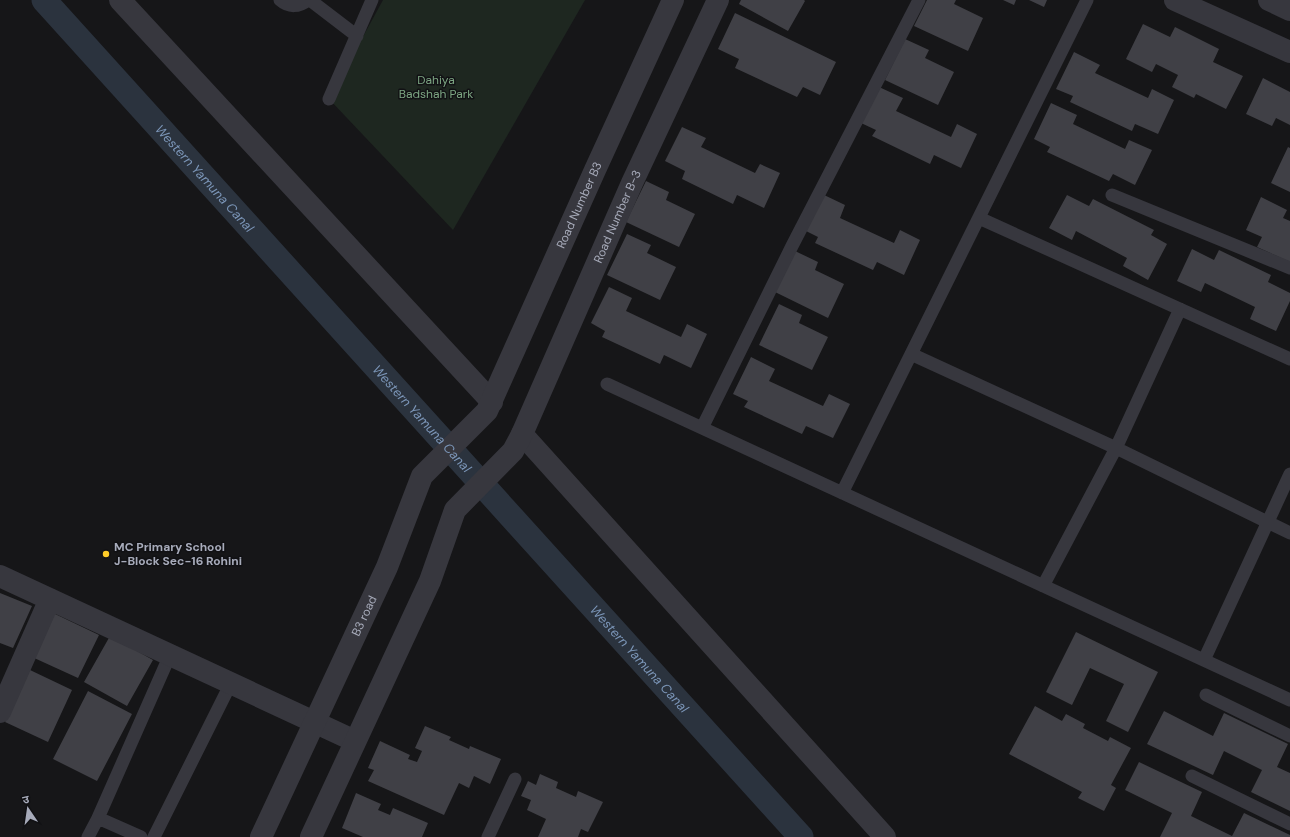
<svg xmlns="http://www.w3.org/2000/svg" width="1290" height="837" viewBox="0 0 1290 837" font-family="'DM Sans','Noto Sans Devanagari',sans-serif">
<rect width="100%" height="100%" fill="#161618"/>
<path fill="#1e2720" d="M383 0H585L453 230 329 99Z"/>
<g fill="none" stroke-linecap="round" stroke-linejoin="round">
<path stroke="#2b333e" stroke-width="25" id="s1" d="M44 0 801 837"/>
</g>
<path fill="#404046" d="M741 0H804L805 1 788 31 739 4Z
M927 0H956L954 4 983 18 968 51 914 26Z
M1003 0H1016L1014 5Z
M1029 0H1047L1044 7Z
M735 13 836 62 820 95 803 87 797 97 735 68 739 59 718 49Z
M1143 24 1170 37 1175 27 1219 49 1213 62 1243 76 1226 109 1196 94 1194 98 1172 87 1178 75 1156 64 1152 72 1126 59Z
M905 39 929 50 925 58 954 72 938 105 885 80Z
M1074 52 1100 65 1095 73 1148 98 1152 89 1174 100 1158 134 1135 124 1132 131 1070 102 1073 96 1056 89Z
M1263 78 1290 92V125L1276 118 1272 126 1246 114Z
M879 87 903 98 896 111 951 137 957 124 977 134 961 168 934 155 930 164 872 136 876 130 861 123Z
M1051 103 1077 115 1073 124 1125 149 1129 140 1152 150 1135 185 1113 174 1109 181 1047 152 1050 147 1034 139Z
M682 127 706 138 701 147 755 173 760 164 780 173 764 208 737 195 733 204 682 179 685 171 665 161Z
M1288 147 1290 148V192L1271 183Z
M646 181 669 192 666 200 695 214 679 247 626 222Z
M822 194 845 205 840 218 894 243 900 230 920 240 904 275 877 262 873 270 815 243 818 237 804 230Z
M1067 195 1089 206 1093 199 1154 230 1151 235 1167 244 1148 280 1123 266 1127 258 1076 231 1072 240 1049 228Z
M1261 197 1287 210 1283 218 1290 221V262L1257 247 1262 237 1246 230Z
M627 234 651 245 647 253 676 267 660 300 607 275Z
M1192 249 1214 260 1219 250 1271 275 1268 282 1290 293V301L1276 331 1250 319 1255 307 1205 283 1201 292 1177 281Z
M795 251 818 262 815 270 844 284 828 318 775 292Z
M609 287 632 298 626 311 681 337 687 324 707 334 691 368 664 355 660 364 602 337 605 331 591 323Z
M779 304 802 315 799 323 828 337 812 370 759 345Z
M751 357 775 369 769 381 823 406 829 394 850 404 833 438 806 426 802 434 744 407 748 401 733 394Z
M0 593 32 606 13 648 0 643Z
M53 613 99 635 78 678 32 657Z
M1076 632 1158 672 1128 732 1106 721 1124 684 1090 668 1072 705 1046 692Z
M110 636 153 660 127 706 84 682Z
M30 670 72 690 48 742 5 722Z
M88 691 132 714 97 781 53 759Z
M1035 706 1062 721 1066 714 1085 724 1083 728 1108 741 1110 737 1131 748 1111 785 1116 788 1104 811 1078 798 1082 792 1009 754Z
M1164 711 1213 736 1224 713 1288 744 1277 767 1290 773V811L1251 792 1262 770 1224 751 1213 775 1147 744Z
M425 726 451 737 449 740 469 749 470 746 501 759 490 784 474 776 469 788 459 783 444 815 368 781 374 770 368 768 380 741 410 755 408 759 417 762 422 751 415 748Z
M1139 762 1202 792 1191 816 1232 836 1244 813 1290 835V837H1160L1172 813 1125 790Z
M540 774 558 782 556 788 576 797 578 791 603 802 588 832 581 829 578 837H538L546 819 527 810 531 800 521 796 528 781 536 785Z
M356 793 381 804 378 810 390 815 393 808 428 823 422 837H363L342 828Z"/>
<g fill="none" stroke-linecap="round" stroke-linejoin="round">
<path stroke="#37373e" stroke-width="13" d="M280 0C289 8 299 7 308 0
M310 0 357 36
M329 99 372 0
M1112 195 1290 268
M979 218 1290 359
M911 354 1116 448 1290 533
M607 384 1290 700
M702 428 792 246 919 0
M842 493 1087 0
M1043 586 1116 448 1180 309
M1204 660 1290 474
M1206 695 1290 736
M1192 776 1290 824
M88 837 98 818
M141 837 98 818 170 655
M154 837 231 683
M488 837 515 779"/>
<path stroke="#37373e" stroke-width="22" d="M0 576 355 741
M0 712 50 599"/>
<g stroke="#37373e" stroke-width="22">
<path d="M120 0 492 402"/>
<path d="M1175 0 1290 52"/>
<path d="M1269 0 1290 10"/>
<path d="M522 434 885 837"/>
<path id="s2" d="M261 837 387 567 422 476 487 411 595 170 673 0"/>
<path id="s3" d="M311 837 430 581 455 510 513 451 522 434 632 183 718 0"/>
</g>
</g>
<circle fill="#ffcd28" stroke="#111114" stroke-width="1.5" cx="106" cy="554" r="4"/>
<g text-anchor="middle" stroke-width="3" stroke-linejoin="round" paint-order="stroke">
<g font-size="12" fill="#7da683" stroke="#111114">
<text x="436" y="84">Dahiya<tspan x="436" dy="14">Badshah Park</tspan></text>
</g>
<g font-size="12" fill="#a7abba" stroke="#111114">
<text dy="4" stroke="none"><textPath href="#s2" startOffset="713">Road Number B3</textPath></text>
<text dy="4" stroke="none"><textPath href="#s3" startOffset="697">Road Number B-3</textPath></text>
<text dy="4" stroke="none"><textPath href="#s2" startOffset="244">B3 road</textPath></text>
</g>
<g font-size="12" font-weight="bold" fill="#a7abba" stroke="#111114" text-anchor="start">
<text x="114" y="551">MC Primary School<tspan x="114" dy="14">J-Block Sec-16 Rohini</tspan></text>
</g>
<g font-size="13" font-style="italic" fill="#7b95b7" stroke="#111114">
<text dy="5" stroke="none"><textPath href="#s1" startOffset="240">Western Yamuna Canal</textPath></text>
<text dy="5" stroke="none"><textPath href="#s1" startOffset="564">Western Yamuna Canal</textPath></text>
<text dy="5" stroke="none"><textPath href="#s1" startOffset="888">Western Yamuna Canal</textPath></text>
</g>
</g>
<g transform="translate(28 809) rotate(347)" stroke="#111114" stroke-width="3" paint-order="stroke">
<path d="M0-3L7 15L0 10L-7 15Z" fill="#a7abba"/>
<text y="-6" font-size="11" font-weight="bold" text-anchor="middle" fill="#a7abba">उ</text>
</g>
</svg>
